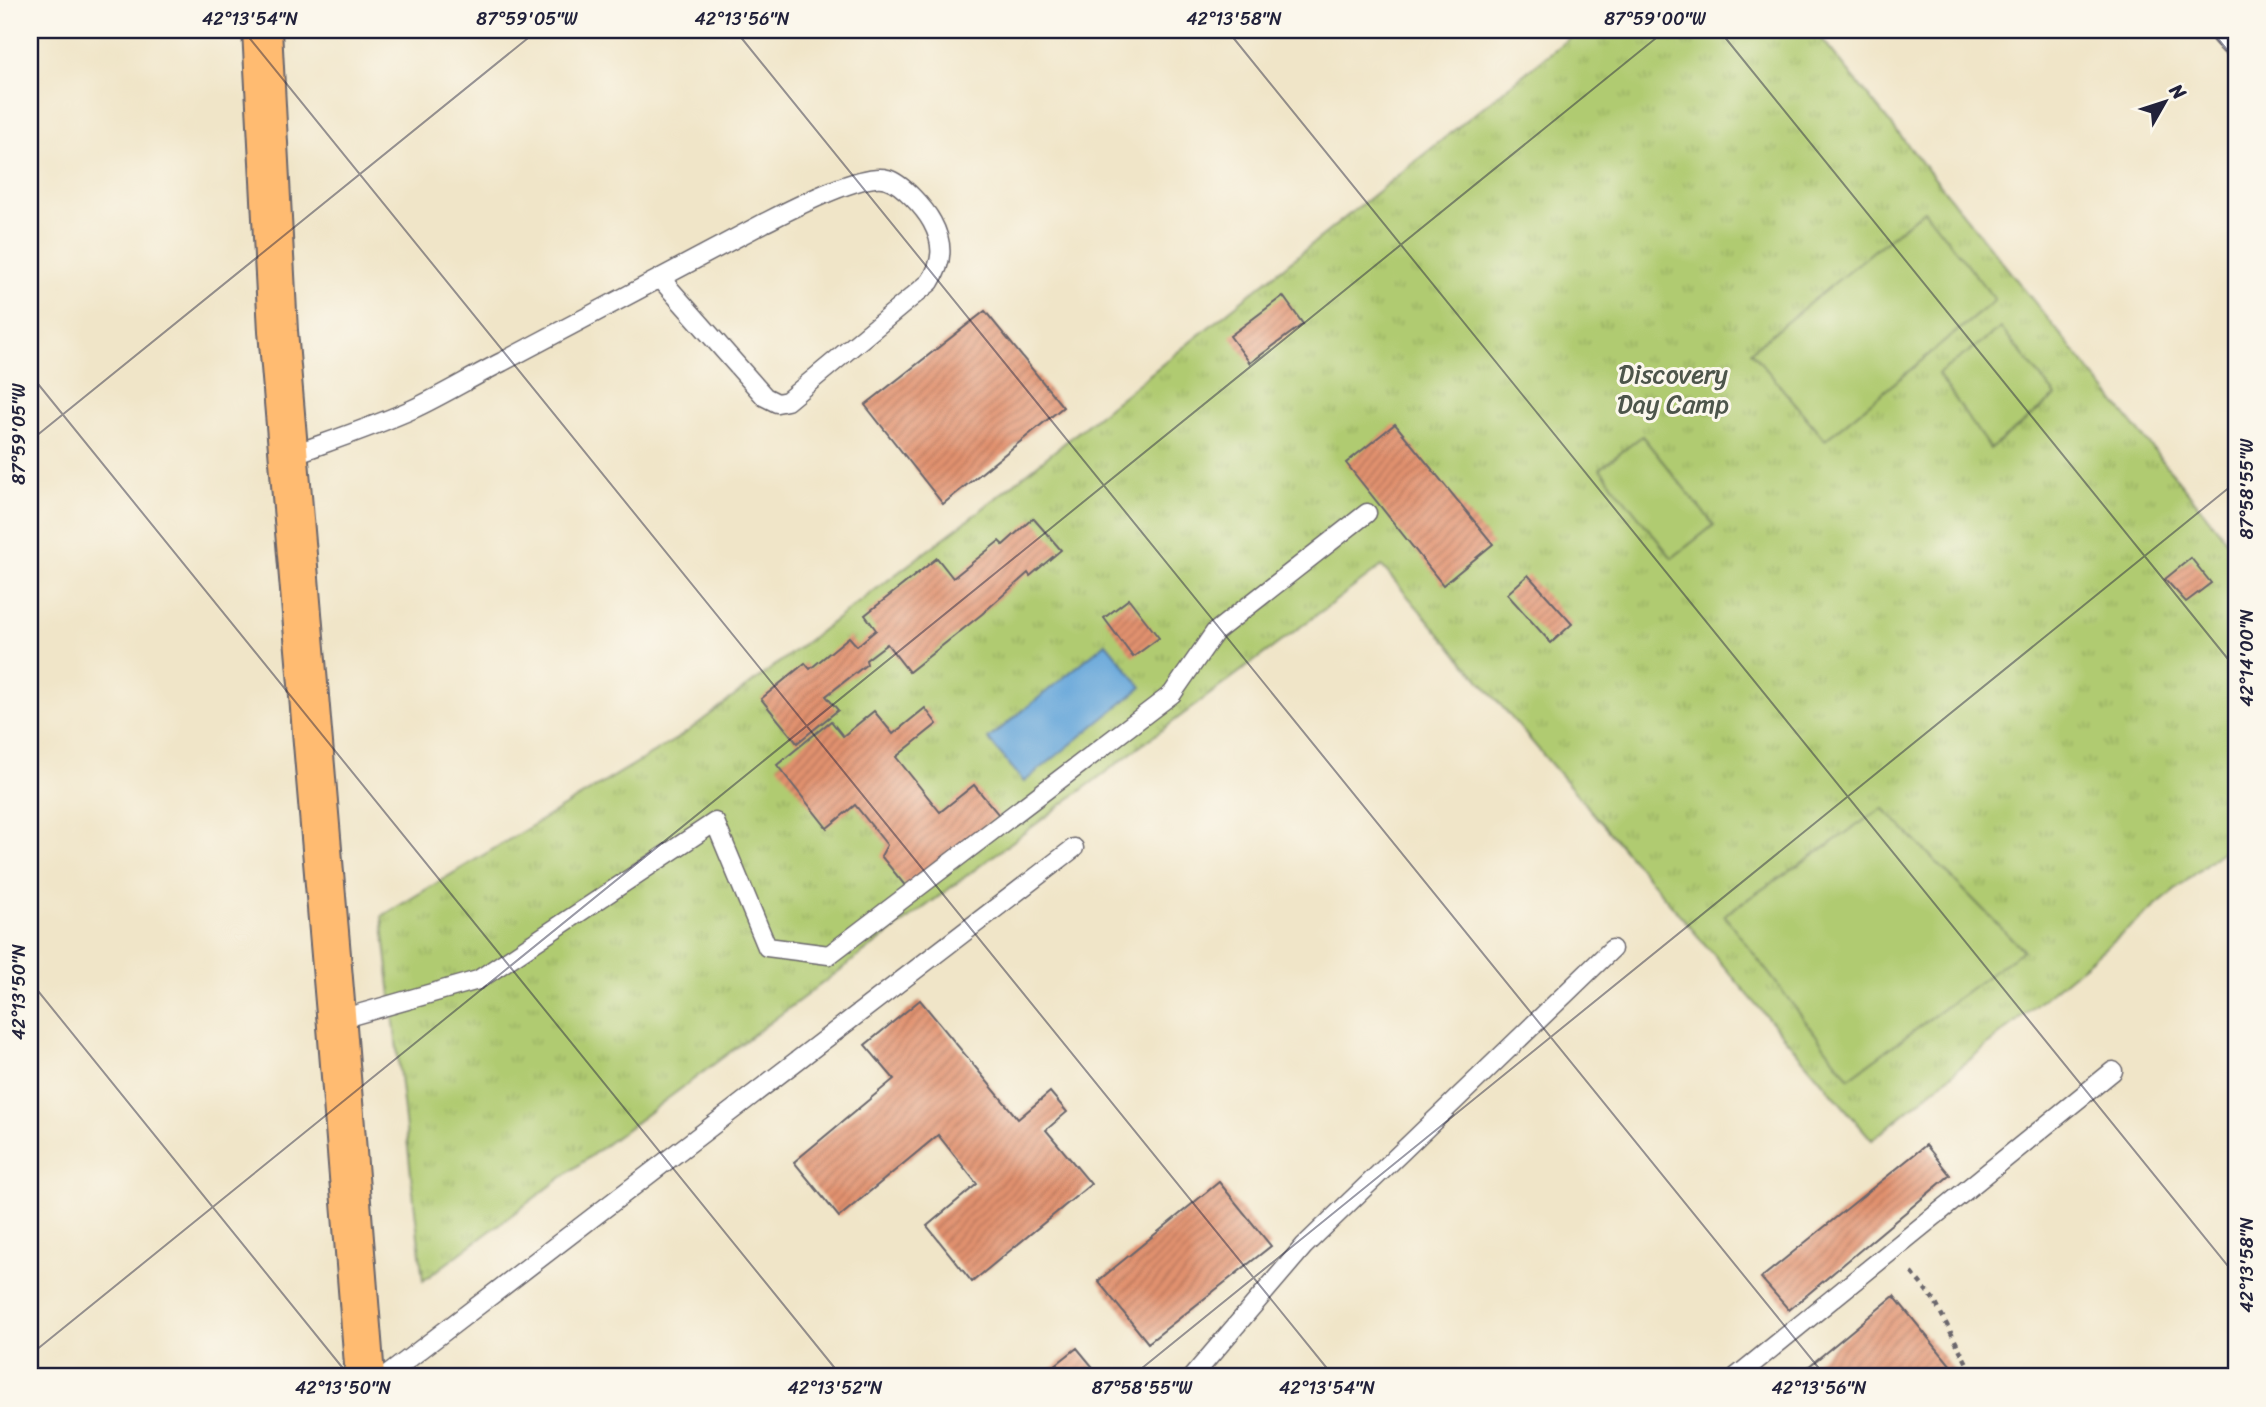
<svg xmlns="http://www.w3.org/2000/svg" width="2266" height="1407" viewBox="0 0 2266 1407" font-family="Sriracha,sans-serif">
<defs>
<pattern id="grass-tufts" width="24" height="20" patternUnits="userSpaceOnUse" patternTransform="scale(1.75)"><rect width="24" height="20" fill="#b0cb71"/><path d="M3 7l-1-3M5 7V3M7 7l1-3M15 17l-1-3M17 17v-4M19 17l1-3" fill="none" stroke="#97ae63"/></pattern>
<pattern id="building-hatch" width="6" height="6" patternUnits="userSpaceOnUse" patternTransform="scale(1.75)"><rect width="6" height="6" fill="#e1916e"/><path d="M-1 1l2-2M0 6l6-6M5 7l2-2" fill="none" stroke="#b6765c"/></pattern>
</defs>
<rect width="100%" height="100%" fill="#fbf7ec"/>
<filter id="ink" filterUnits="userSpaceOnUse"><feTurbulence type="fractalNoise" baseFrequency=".0143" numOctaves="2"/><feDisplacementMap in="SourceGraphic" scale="14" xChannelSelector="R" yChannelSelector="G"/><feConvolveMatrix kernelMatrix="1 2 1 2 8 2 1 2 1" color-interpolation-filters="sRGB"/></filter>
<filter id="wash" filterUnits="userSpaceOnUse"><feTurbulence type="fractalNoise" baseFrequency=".00686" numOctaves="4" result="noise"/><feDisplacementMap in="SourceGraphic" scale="28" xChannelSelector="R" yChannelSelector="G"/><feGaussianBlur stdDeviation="1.57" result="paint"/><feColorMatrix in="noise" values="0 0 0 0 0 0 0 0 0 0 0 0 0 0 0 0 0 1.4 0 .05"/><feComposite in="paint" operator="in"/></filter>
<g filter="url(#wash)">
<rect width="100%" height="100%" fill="#f0e5c8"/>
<path fill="url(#grass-tufts)" stroke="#697656" stroke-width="2" d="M1579 30H1815L2236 552V840L1872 1140 1382 566 423 1281 382 916 683 735 977 513Z"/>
<path fill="#b0cb71" stroke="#697656" stroke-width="2" d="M1924 210 1995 300 1825 440 1751 351Z
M2001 328 2056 396 1990 449 1938 374Z
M1642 436 1714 525 1672 558 1600 469Z
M1883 808 2023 950 1849 1078 1724 915Z"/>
<path fill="#67a7da" stroke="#44648a" stroke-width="2" d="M1106 643 1142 687 1024 782 988 739Z"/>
<g id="blocks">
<path fill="url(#building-hatch)" d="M1283 296 1303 324 1250 363 1230 336Z
M985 311 1063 407 943 504 865 405Z
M1395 424 1493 544 1443 585 1346 463Z
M1033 518 1061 550 1030 576 1028 573 982 614 909 672 887 644 866 660 867 664 826 696 838 710 797 743 761 699 805 663 810 669 849 637 857 646 876 630 865 615 937 558 953 578 999 541 1003 545Z
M2191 558 2211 583 2186 602 2165 579Z
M1528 575 1572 624 1551 643 1507 594Z
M1129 599 1159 638 1133 657 1104 618Z
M925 708 937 724 896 757 940 812 974 785 999 815 907 888 881 856 887 845 855 805 827 828 777 765 831 721 843 736 874 711 893 734Z
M920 1000 1018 1119 1050 1092 1067 1112 1046 1130 1091 1184 972 1282 927 1226 977 1184 938 1135 839 1217 794 1162 894 1079 865 1045Z
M1926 1145 1950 1175 1789 1310 1761 1278Z
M1219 1182 1271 1246 1148 1343 1098 1281Z
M1894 1296 1960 1377H1796Z
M1077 1348 1101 1377H1040Z"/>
</g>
</g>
<g filter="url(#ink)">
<use href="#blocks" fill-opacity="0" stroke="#6a666c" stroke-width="2"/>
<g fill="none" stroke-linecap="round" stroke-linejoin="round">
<defs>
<path id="lane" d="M289 456C330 441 373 427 413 409 443 395 472 377 502 362 590 316 677 269 764 223 788 211 863 171 887 179 902 183 925 209 932 222 944 244 943 262 930 282L787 401 777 403 765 397 660 278
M337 1020 478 980 715 822 767 947 829 955 1172 694 1215 632 1367 513
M385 1377 1074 848
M1192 1377 1304 1246 1612 949
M1736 1377 2113 1071"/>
<path id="street" d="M2227 30 2236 40"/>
<path id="primary" d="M262 30 278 331 336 1014 365 1377"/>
</defs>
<use href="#lane" stroke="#6a666c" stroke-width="21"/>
<use href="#street" stroke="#6a666c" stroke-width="38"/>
<use href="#primary" stroke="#6a666c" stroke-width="42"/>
<path stroke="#6a666c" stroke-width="4.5" stroke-dasharray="5 5" stroke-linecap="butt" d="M1912 1273 1934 1300 1974 1377"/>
<use href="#lane" stroke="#fff" stroke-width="18"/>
<use href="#street" stroke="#fff" stroke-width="35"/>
<use href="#primary" stroke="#ffbb71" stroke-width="38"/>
</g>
</g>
<path fill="none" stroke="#22223b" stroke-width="2" stroke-opacity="0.45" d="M243 30 1334 1377M735 30 1826 1377M1227 30 2236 1276M1719 30 2236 669M2211 30 2236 61M30 374 842 1377M30 441 538 30M30 981 350 1377M30 1355 1666 30M1131 1377 2236 482"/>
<g text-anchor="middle" stroke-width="6" stroke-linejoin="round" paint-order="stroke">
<g font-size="26" fill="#4d554b" stroke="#fbf7ec">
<text x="1673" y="383">Discovery<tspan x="1673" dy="30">Day Camp</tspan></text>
</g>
</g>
<rect width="2266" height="1407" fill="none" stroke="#fbf7ec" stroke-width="77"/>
<g transform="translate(2165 102) rotate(51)" stroke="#fbf7ec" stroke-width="5" paint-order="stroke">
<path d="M0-5L12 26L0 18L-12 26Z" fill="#22223b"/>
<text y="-10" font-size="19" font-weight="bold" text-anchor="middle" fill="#22223b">N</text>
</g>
<rect x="38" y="38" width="2190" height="1330" fill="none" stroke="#22223b" stroke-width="2.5"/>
<g font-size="18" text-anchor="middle" fill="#22223b">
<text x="250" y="25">42°13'54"N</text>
<text x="527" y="25">87°59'05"W</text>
<text x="742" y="25">42°13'56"N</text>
<text x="1234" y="25">42°13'58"N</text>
<text x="1655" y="25">87°59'00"W</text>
<text transform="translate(19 434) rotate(-90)" y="6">87°59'05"W</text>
<text transform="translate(2247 489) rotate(-90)" y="6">87°58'55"W</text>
<text transform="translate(2247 658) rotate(-90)" y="6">42°14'00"N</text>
<text transform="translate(19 992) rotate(-90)" y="6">42°13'50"N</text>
<text transform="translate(2247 1265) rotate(-90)" y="6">42°13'58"N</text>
<text x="343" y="1394">42°13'50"N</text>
<text x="835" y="1394">42°13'52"N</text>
<text x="1142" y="1394">87°58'55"W</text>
<text x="1327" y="1394">42°13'54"N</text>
<text x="1819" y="1394">42°13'56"N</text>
</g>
</svg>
